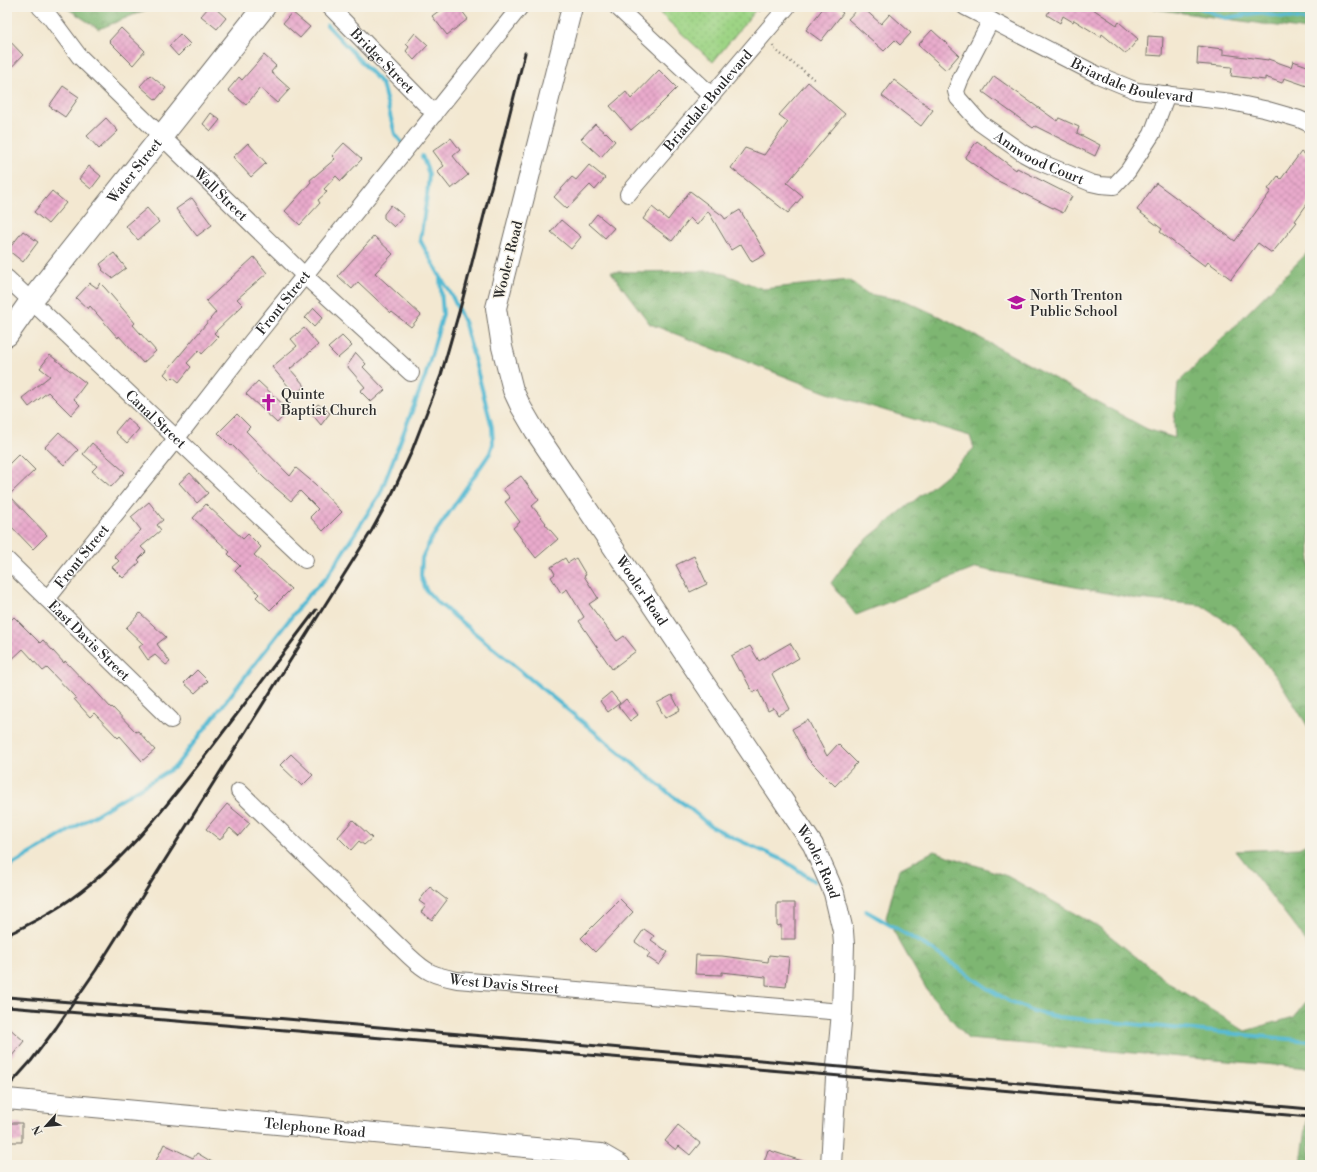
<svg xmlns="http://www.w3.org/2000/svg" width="1317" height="1172" viewBox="0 0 1317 1172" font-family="'Libre Bodoni',serif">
<defs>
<pattern id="forest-crowns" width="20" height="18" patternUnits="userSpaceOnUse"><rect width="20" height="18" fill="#7eb672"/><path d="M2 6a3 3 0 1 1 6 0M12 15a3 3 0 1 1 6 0" fill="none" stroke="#67945e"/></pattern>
<pattern id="park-dots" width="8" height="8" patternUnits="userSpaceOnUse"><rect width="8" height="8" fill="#9ed485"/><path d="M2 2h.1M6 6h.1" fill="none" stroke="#88b673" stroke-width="1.8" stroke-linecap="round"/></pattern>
<pattern id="building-cross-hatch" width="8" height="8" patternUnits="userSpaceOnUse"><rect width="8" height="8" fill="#e9aacc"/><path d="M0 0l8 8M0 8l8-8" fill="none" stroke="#c892af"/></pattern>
</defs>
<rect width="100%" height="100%" fill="#f7f3e8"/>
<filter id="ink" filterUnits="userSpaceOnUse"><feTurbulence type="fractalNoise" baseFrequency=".025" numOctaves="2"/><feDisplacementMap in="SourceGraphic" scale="8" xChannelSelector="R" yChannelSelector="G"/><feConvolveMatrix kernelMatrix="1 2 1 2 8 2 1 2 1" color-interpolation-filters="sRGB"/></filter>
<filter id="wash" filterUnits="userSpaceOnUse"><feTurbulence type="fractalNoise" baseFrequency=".012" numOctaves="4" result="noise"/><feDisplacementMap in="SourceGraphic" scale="16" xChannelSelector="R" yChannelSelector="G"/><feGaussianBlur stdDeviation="0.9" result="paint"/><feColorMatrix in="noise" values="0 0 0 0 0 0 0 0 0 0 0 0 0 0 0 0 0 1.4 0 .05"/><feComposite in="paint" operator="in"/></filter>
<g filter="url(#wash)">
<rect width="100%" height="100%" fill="#f3e8d1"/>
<path fill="url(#forest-crowns)" stroke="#54704e" d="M65 7H149L148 9 99 29Z
M1144 7H1310V31L1307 30 1147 8Z
M1310 250V730L1279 680 1238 629 1201 605 1138 599 976 568 856 615 831 583 857 547 952 470 974 448 970 436 830 394 650 324 611 272 716 271 763 289 849 280 868 294 906 301 949 321 1147 429 1175 438 1174 422 1178 383Z
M1310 842V952L1301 934 1236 851 1299 848Z
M934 851 1007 876 1099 927 1170 984 1245 1031 1294 1017 1310 997V1068L968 1039 927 990 886 918 899 869Z
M1310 1099V1165H1301Z"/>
<path fill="url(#park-dots)" stroke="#648058" d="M653 7H758L713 62Z"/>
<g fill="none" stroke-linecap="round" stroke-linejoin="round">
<path stroke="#55bad3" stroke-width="4" d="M1198 7 1225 18 1257 13 1310 21
M327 25 382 84 395 134 402 143
M422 156 429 174 427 196 420 240 440 276 451 294 465 324 492 427 493 444 490 453 431 539 422 558 421 576 426 590 436 601 671 795 687 806 709 825 734 838 785 861 814 881
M7 868 175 767 306 598 327 577 380 494 425 377 443 314 440 278
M866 911 933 950 987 988 1009 1001 1033 1011 1058 1017 1310 1041"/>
</g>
<g id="blocks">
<path fill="url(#building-cross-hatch)" d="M209 7H214L226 18 217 29 201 16Z
M444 7H459L468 19 447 35 432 16Z
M824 7H835L843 13 821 41 806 30Z
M859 7H862L881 24 890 14 911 33 900 45 895 40 884 51 848 19Z
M1046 7H1090L1117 25 1119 22 1138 39 1126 54 1102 34 1101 37 1074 20 1073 22 1063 16 1060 23 1047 15 1050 9Z
M292 12 310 27 300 38 283 23Z
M121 28 145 51 133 65 109 41Z
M932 30 959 55 946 70 918 45Z
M415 33 428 45 414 60 406 51 409 47 406 44Z
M180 34 190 44 178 56 169 46Z
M1148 36 1163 37 1162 56 1147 55Z
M7 38 23 55 7 72Z
M1198 46 1223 49V54L1268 60V59L1291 67 1293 61 1310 67V87L1284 78 1282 83 1265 77V80L1231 76 1232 67 1197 64Z
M264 55 276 66 271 72 290 89 277 103 260 88 246 105 228 90 239 77 242 80Z
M659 70 677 88 658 107 631 130 610 106 626 92 631 99Z
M150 75 166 88 156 100 140 86Z
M994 76 1057 121 1059 118 1079 127 1077 133 1100 145 1095 156 1035 126 1033 128 983 92Z
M894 80 933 110 921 126 882 96Z
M808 82 845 114 787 183 803 196 788 213 731 168 745 148 764 155 788 122 779 115Z
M63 86 79 97 65 117 49 106Z
M211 113 220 120 211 131 203 124Z
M106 118 118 131 99 149 87 136Z
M595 124 605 133 606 132 615 141 601 157 581 139Z
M451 138 460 150 453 156 468 175 451 189 437 171 444 166 433 151Z
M977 141 1016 170 1017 168 1072 196 1063 213 994 179 965 158Z
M248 143 266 163 251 177 233 157Z
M344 143 362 159 341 181 336 176 324 189 327 192 318 200 320 203 300 225 285 211 311 182 310 180 335 159 332 156Z
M1301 152 1310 159V200L1295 221 1297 222 1272 253 1258 243 1231 279 1208 262 1205 266 1160 232 1162 229 1137 210 1156 183 1235 241 1271 191 1268 189 1278 176 1281 179Z
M589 165 605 178 595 190 590 185 567 209 554 197 572 177 576 180Z
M89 166 101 176 91 189 79 179Z
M52 191 66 203 48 224 34 212Z
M690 191 723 216 725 219 740 210 766 254 752 262 741 244 731 250 708 211 697 225 690 218 672 241 643 219 652 207 668 220Z
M192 198 212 225 197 236 176 209Z
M391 205 404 216 394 227 384 218V214Z
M147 208 159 222 138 240 126 226Z
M597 214 614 228 605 238 589 224Z
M561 220 581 237 571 249 551 232Z
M23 231 38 242 23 262 8 250Z
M374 236 393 254 375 273 421 315 411 327 392 312 391 313 358 282 352 289 338 276Z
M114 253 126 268 112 278 102 270 103 269 100 264Z
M254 257 267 273 237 299 243 305 214 333 218 337 202 354 199 350 187 363 191 367 179 382 173 377 170 380 164 374 216 312 206 301Z
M90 283 97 288 100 283 105 288 135 323 133 325 156 351 143 363 119 336 118 338 90 306 88 309 76 298Z
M314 308 323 317 314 327 305 318Z
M304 328 318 345 290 369 305 386 295 394 272 367 297 346 291 339Z
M342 336 352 346 338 358 328 348Z
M356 353 366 364 363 367 385 390 371 402 360 391 365 387 347 366Z
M50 355 86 383 74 399 80 405 71 415 48 392 29 407 22 398 50 376 40 368Z
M258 381 289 410 277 423 246 394Z
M318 404 330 413 321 425 311 413Z
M237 414 250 427 246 431 290 476 296 468 315 484 342 512 323 531 310 517 318 509 300 491 291 501 264 478 232 445 231 446 218 433Z
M127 418 139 429 127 443 115 432Z
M59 432 78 450 64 465 45 447Z
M92 443 125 472 111 487 92 471 97 466 83 454Z
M19 454 35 470 9 495 47 535 33 549 7 522V466Z
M190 473 208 493 197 503 179 483Z
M521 476 539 500 532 506 546 523 545 524 558 539 536 558 513 528 520 522 505 502 510 498 503 489Z
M149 502 163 520 157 525 161 530 141 547 146 552 138 560 140 562 123 578 112 567 119 561 114 556 141 530 131 517Z
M206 504 243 539 248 534 261 547 254 555 291 589 270 610 256 597 259 594 235 571 240 566 228 554 230 552 193 518Z
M694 556 707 584 690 592 676 565Z
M565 558 568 563 576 558 586 575 584 576 598 598 589 604 617 641 624 636 636 651 612 669 579 621 584 617 567 589 561 593 551 577 555 574 551 567Z
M140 613 166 637 157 644 170 662 166 665 155 655 148 660 139 647 143 644 126 628Z
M14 617 40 643 43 640 64 663 65 661 89 686 90 685 111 708 112 707 136 732 138 731 155 750 142 761 120 736 118 738 94 713 90 717 74 699 76 698 47 668 43 671 23 649 7 664V624Z
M790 643 799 658 772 674 790 709 778 715 774 708 768 711 758 690 753 693 741 670 739 671 731 656 750 646 759 661Z
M197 670 208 681 195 693 184 683Z
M611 692 620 703 608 712 600 701Z
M672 695 680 710 665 718 657 703Z
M626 699 638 715 630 721 618 706Z
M808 720 827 756 838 744 857 763 835 786 808 759 792 729Z
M291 754 313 775 302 786 280 765Z
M227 804 250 823 239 836 230 828 220 840 206 829Z
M353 820 372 838 364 845 359 841 351 850 338 837Z
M430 887 447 900 432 920 421 912 426 906 419 901Z
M620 899 633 912 595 952 581 938Z
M777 903H795V939H781V925L777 926Z
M644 929 654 936 651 940 668 952 659 965 647 957 650 953 635 942Z
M696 955 722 956 768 962 769 955 789 957 786 987 766 985V977L722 972V975L695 974Z
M7 1026 24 1041 7 1062Z
M7 1123H22V1142H7Z
M678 1125 700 1143 690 1155 679 1146 676 1150 665 1141Z
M164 1144 193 1158 197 1153 217 1165H154Z
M768 1150 808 1163V1165H763Z"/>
</g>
</g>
<g filter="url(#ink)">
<use href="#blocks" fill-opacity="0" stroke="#716d65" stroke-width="1"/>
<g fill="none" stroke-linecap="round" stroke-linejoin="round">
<defs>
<g id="minor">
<path id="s1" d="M40 7 50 17 79 56 305 276 411 373"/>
<path id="s2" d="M330 7 435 114"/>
<path d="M617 7 711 95"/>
<path id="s3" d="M965 7 1098 75 1137 91 1231 102 1264 109 1299 119 1310 124"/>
<path id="s4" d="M991 20 961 78 956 91 958 98 980 123 1024 154 1037 161 1091 183 1100 185 1114 186 1128 171 1152 134 1167 94"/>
<path id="s5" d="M628 194 787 7"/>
<path id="s6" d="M7 278 305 560"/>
<path id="s7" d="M7 560 171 720"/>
<path id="s8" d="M47 599 176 439 252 341 520 7"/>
<path id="s9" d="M239 791 409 956C427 973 433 975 457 980L842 1012"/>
</g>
<g id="tertiary">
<path id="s10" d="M572 7 496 308 502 347 513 390 521 407 535 431 813 845 829 881 834 893 843 931 844 945 842 1012 836 1077 831 1165"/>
<path id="s11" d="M7 1099 601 1154 620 1165"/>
</g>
<g id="secondary">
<path id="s12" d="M7 335 31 301 264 7"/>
</g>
</defs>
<use href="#minor" stroke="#716d65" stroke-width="18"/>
<use href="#tertiary" stroke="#716d65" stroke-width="22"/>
<use href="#secondary" stroke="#716d65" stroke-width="24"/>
<path stroke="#716d65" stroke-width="2.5" stroke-dasharray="1 3" stroke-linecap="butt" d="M759 7 762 14
M773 46 774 49 814 79"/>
<use href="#minor" stroke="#fff" stroke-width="16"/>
<use href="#tertiary" stroke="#fff" stroke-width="20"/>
<use href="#secondary" stroke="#fff" stroke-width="22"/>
<path stroke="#2b2b2b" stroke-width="3" d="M7 935C26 926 45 916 62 905 126 863 175 795 221 735 252 694 284 652 316 610
M7 997 275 1018 829 1066 1310 1109
M7 1007 829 1075 1310 1117
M7 1088 31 1061 56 1028 96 970 372 530 393 492 411 453 441 375 463 298 525 53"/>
</g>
</g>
<defs>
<symbol id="school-bare" viewBox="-9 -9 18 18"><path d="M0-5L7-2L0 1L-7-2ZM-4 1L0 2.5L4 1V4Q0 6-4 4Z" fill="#b5179e" stroke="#f7f3e8" stroke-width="2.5" paint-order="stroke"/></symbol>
<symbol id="church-bare" viewBox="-9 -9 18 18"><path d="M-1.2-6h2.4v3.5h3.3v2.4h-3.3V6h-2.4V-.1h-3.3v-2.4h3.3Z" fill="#b5179e" stroke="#f7f3e8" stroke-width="2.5" paint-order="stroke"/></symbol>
</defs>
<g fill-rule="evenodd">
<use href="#school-bare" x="1004" y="290" width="25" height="25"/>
<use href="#church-bare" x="256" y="390" width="25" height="25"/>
</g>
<g text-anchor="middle" stroke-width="3" stroke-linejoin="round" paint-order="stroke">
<g font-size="14" fill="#2b2b2b" stroke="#f7f3e8">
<text dy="5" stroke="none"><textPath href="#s2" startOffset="75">Bridge Street</textPath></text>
<text dy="5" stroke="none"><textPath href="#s3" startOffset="184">Briardale Boulevard</textPath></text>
<text dy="5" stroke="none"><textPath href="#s5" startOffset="123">Briardale Boulevard</textPath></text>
<text dy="5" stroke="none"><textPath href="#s4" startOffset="189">Annwood Court</textPath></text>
<text dy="5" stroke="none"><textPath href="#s12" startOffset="208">Water Street</textPath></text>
<text dy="5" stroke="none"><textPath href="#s1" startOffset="261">Wall Street</textPath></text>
<text transform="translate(508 260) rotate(-76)" y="5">Wooler Road</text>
<text dy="5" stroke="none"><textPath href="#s8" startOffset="379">Front Street</textPath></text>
<text dy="5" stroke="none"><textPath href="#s6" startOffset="205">Canal Street</textPath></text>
<text dy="5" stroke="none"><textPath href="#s8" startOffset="55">Front Street</textPath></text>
<text dy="5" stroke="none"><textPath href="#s10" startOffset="633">Wooler Road</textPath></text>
<text dy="5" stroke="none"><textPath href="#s7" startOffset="115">East Davis Street</textPath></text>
<text dy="5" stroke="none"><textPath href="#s10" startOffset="957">Wooler Road</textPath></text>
<text dy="5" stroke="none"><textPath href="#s9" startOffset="339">West Davis Street</textPath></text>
<text dy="5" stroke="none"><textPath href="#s11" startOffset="309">Telephone Road</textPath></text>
</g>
<g font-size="14" fill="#2b2b2b" stroke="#f7f3e8" text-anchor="start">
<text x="1030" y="300">North Trenton<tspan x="1030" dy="16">Public School</tspan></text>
<text x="281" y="399">Quinte<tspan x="281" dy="16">Baptist Church</tspan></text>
</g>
</g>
<rect width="1317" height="1172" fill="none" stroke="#f7f3e8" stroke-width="24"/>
<g transform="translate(46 1126) rotate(243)" stroke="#f7f3e8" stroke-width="3" paint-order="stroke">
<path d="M0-3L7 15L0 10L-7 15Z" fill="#2b2b2b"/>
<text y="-6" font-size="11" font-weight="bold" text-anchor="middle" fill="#2b2b2b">N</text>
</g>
</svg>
